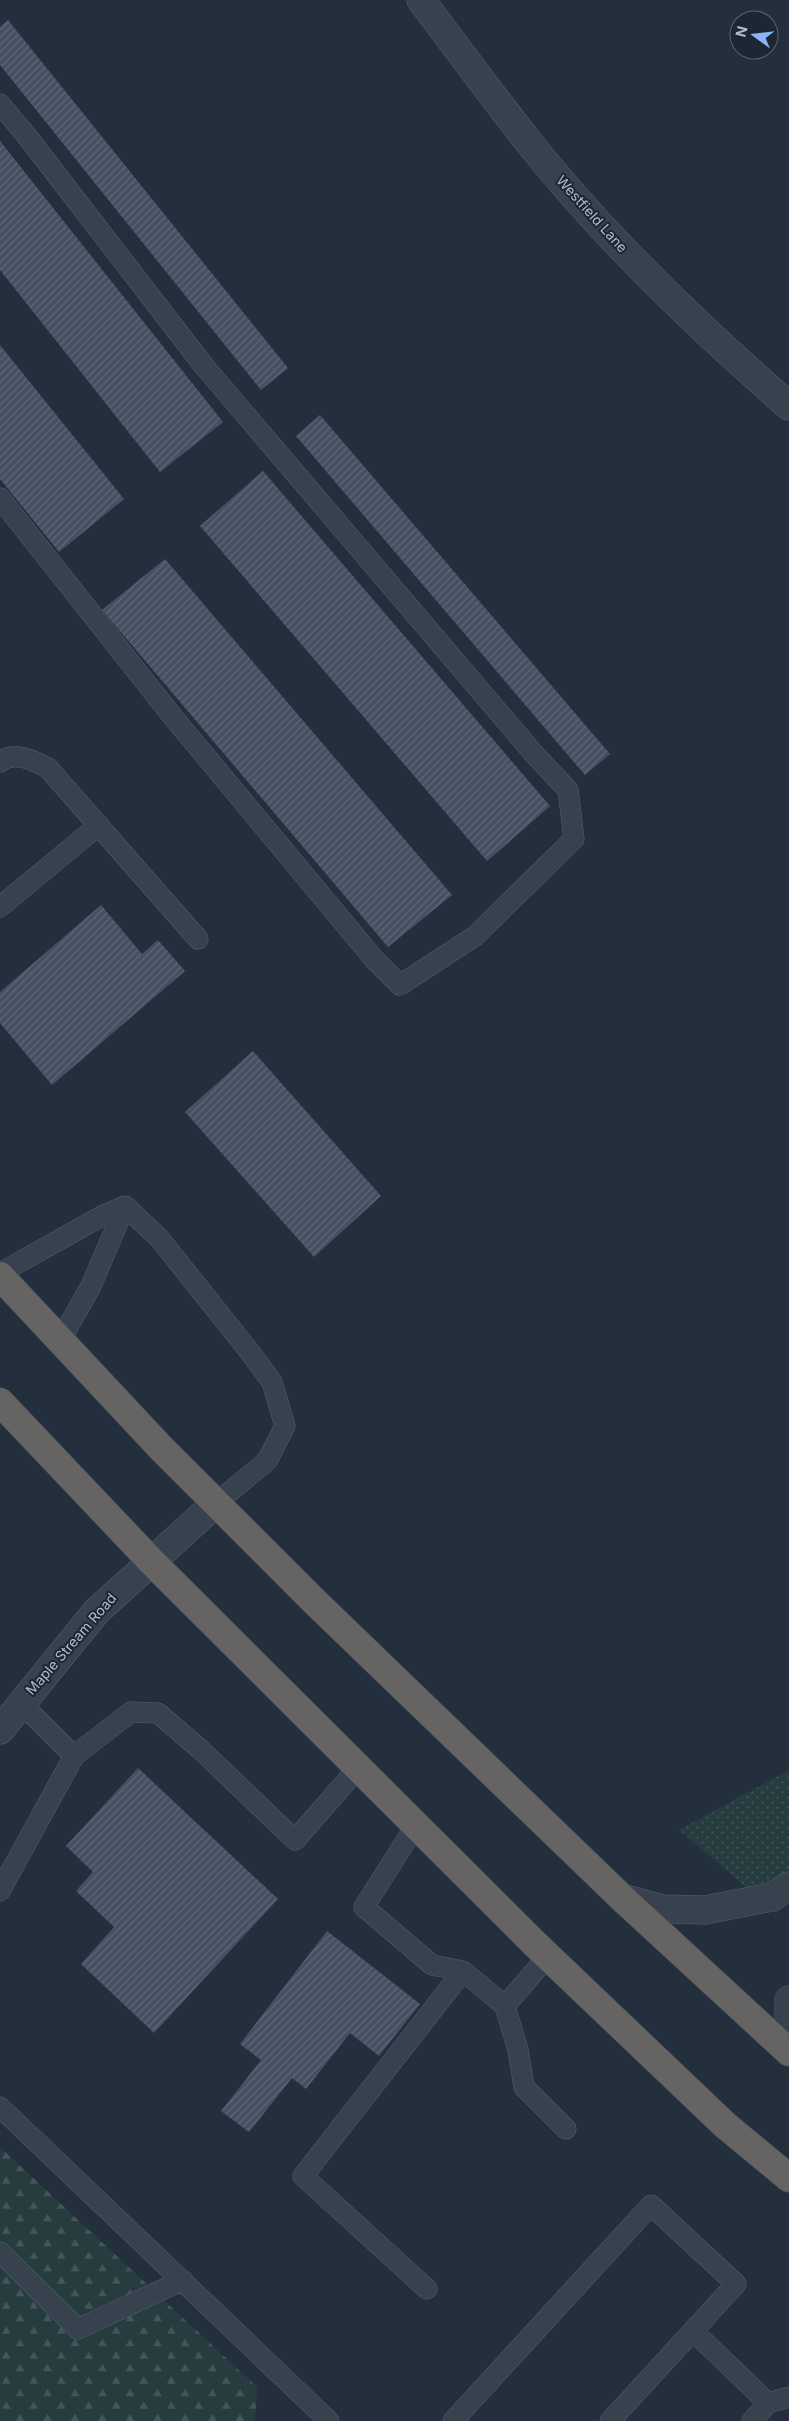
<svg xmlns="http://www.w3.org/2000/svg" width="789" height="2421" viewBox="0 0 789 2421" font-family="Inter,sans-serif">
<defs>
<pattern id="green-dots" width="8" height="8" patternUnits="userSpaceOnUse" patternTransform="scale(1.25)"><rect width="8" height="8" fill="#263c3f"/><path d="M2 2h.1M6 6h.1" fill="none" stroke="#435659" stroke-width="1.8" stroke-linecap="round"/></pattern>
<pattern id="forest-firs" width="22" height="20" patternUnits="userSpaceOnUse" patternTransform="scale(1.25)"><rect width="22" height="20" fill="#263c3f"/><path d="M5 1l3.5 6h-7zM16 11l3.5 6h-7z" fill="#435659"/></pattern>
<pattern id="building-hatch" width="6" height="6" patternUnits="userSpaceOnUse" patternTransform="scale(1.25)"><rect width="6" height="6" fill="#455162"/><path d="M-1 1l2-2M0 6l6-6M5 7l2-2" fill="none" stroke="#5d6877"/></pattern>
</defs>
<rect width="100%" height="100%" fill="#242f3e"/>
<path fill="url(#green-dots)" d="M789 1770V1903L776 1913 679 1830Z"/>
<path fill="url(#forest-firs)" d="M0 2147 257 2387 255 2421H0Z"/>
<path fill="url(#building-hatch)" d="M8 20 288 368 261 390 0 65V27Z
M0 141 223 422 160 472 0 270Z
M0 345 124 499 59 552 0 479Z
M320 415 610 754 585 775 296 436Z
M263 471 550 806 487 861 200 526Z
M165 559 452 895 388 947 102 610Z
M101 905 142 954 158 940 185 971 52 1085 0 1023V992Z
M253 1051 381 1196 314 1257 185 1112Z
M138 1768 278 1899 154 2033 81 1964 114 1927 76 1891 93 1872 66 1846Z
M327 1931 420 2004 379 2056 350 2033 306 2089 292 2078 249 2132 221 2111 261 2060 240 2044Z"/>
<g fill="none" stroke-linecap="round" stroke-linejoin="round">
<defs>
<path id="service" d="M0 104 26 135 204 366 535 755 568 790 574 839 475 936 400 985 374 959 173 717 0 498
M0 762C14 750 34 761 48 768L198 939
M0 907 99 825
M125 1206 159 1238 249 1351 272 1382 285 1426 267 1461 216 1503
M0 1273 102 1216 125 1206
M60 1341 91 1286 125 1206
M20 1702 74 1756 131 1712 158 1713 201 1750 295 1840 359 1767
M416 1825 364 1907 432 1965 463 1971 505 2006
M0 1891 74 1756
M548 1956 505 2006 518 2050 524 2087 566 2129
M0 2107 329 2421
M0 2252 78 2329 183 2280
M427 2289 303 2176 463 1971
M693 2331 768 2403
M453 2421 651 2205 736 2284 610 2421
M752 2421 768 2403 789 2397"/>
<path id="minor" d="M421 0C457 48 493 97 531 145 607 240 697 326 789 406
M0 1730 96 1612 216 1503
M622 1898 663 1909 705 1910 772 1897 789 1886
M789 2000V2020"/>
<path id="trunk" d="M0 1276 161 1448 315 1602 622 1898 789 2052
M0 1402 151 1561 534 1943 725 2125 789 2178"/>
</defs>
<use href="#service" stroke="#565f6c" stroke-width="21"/>
<use href="#minor" stroke="#565f6c" stroke-width="29"/>
<use href="#trunk" stroke="#434c59" stroke-width="29"/>
<use href="#service" stroke="#38414e" stroke-width="20"/>
<use href="#minor" stroke="#38414e" stroke-width="28"/>
<use href="#trunk" stroke="#656462" stroke-width="28"/>
</g>
<g text-anchor="middle" stroke-width="4" stroke-linejoin="round" paint-order="stroke">
<g font-size="14" fill="#b4bcc9" stroke="#1d2633">
<text transform="translate(592 214) rotate(48)" y="5">Westfield Lane</text>
<text transform="translate(71 1644) rotate(-49)" y="5">Maple Stream Road</text>
</g>
</g>
<g transform="translate(754 35) rotate(285)"><circle r="24" fill="#1d2633" stroke="#59626f"/>
<path d="M0-4L9 19L0 12L-9 19Z" fill="#8ab4f8"/>
<text y="-8" font-size="14" font-weight="bold" text-anchor="middle" fill="#b4bcc9">N</text>
</g>
</svg>
